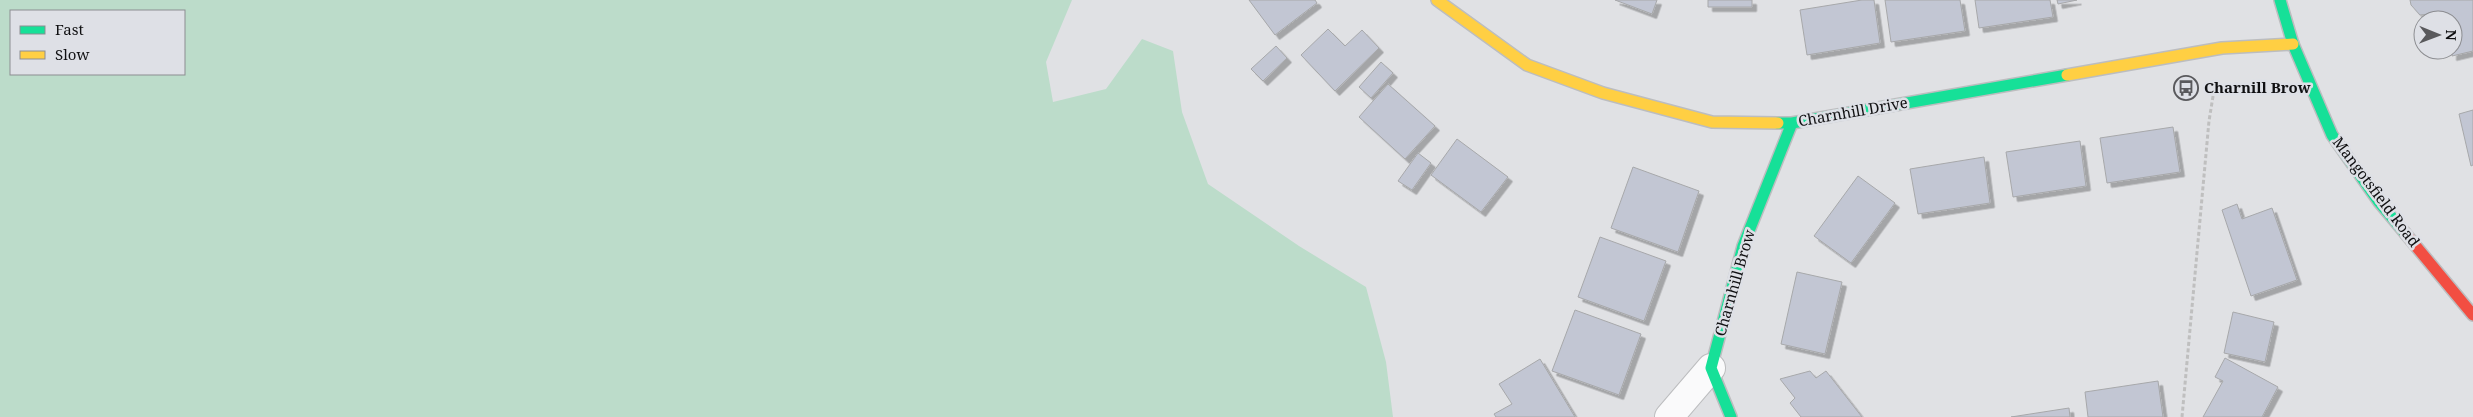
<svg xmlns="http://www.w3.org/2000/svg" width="2473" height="417" viewBox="0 0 2473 417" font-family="'Noto Serif',serif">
<defs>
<filter id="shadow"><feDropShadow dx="4.5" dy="4.5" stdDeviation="0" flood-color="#0004"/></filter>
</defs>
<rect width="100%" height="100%" fill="#e0e1e4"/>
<path fill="#bcdcca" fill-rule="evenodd" d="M0 0H1072L1046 62 1053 102 1106 89 1142 39 1173 51 1182 112 1208 184 1299 246 1366 287 1386 362 1393 417H0ZM184 11V74H11V11Z"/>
<path fill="#c2c6d3" stroke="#a7a8aa" filter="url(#shadow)" d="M1249 0H1315L1317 3 1275 35Z
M1615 0H1657L1652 14Z
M1708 0H1752V7H1708Z
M1862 0H1874L1880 43 1807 55 1800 10Z
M1885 0H1960L1965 31 1891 42Z
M1975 0H2050L2053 17 1979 28Z
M2057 0H2077L2058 4Z
M2410 0H2473V51L2452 56 2453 20H2438L2430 14 2420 15 2411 5Z
M1328 29 1345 46 1362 30 1379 48 1335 91 1301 55Z
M1276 46 1287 58 1263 81 1251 69Z
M1381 62 1393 73 1371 98 1359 87Z
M1388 84 1435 126 1405 159 1359 117Z
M2473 110V165L2471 166 2459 114Z
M2173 127 2180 172 2107 183 2100 138Z
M1457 139 1508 177 1481 212 1431 175Z
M2080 141 2086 186 2013 197 2006 152Z
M1418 153 1431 163 1412 190 1398 181Z
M1984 157 1990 203 1918 214 1910 169Z
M1633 167 1699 191 1678 252 1611 228Z
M1858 176 1895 203 1851 263 1814 236Z
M2237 204 2242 219 2272 208 2297 280 2251 296 2222 210Z
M1600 237 1666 261 1644 321 1578 297Z
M1797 272 1842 282 1825 354 1781 344Z
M1575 310 1641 334 1619 395 1552 371Z
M2233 312 2274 322 2265 362 2224 353Z
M2225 358 2278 387 2262 417H2203L2223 381 2215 377Z
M1540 359 1575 417H1496L1494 414 1512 404 1499 384Z
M1810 371 1816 378 1826 371 1862 417H1801L1790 403 1795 398 1780 379Z
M2158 381 2163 417H2088L2085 392Z
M2069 408 2070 417H2011Z"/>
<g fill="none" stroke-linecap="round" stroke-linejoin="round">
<defs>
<path id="street" d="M1669 417 1711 368"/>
<path id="fast" d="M2280 0 2293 44 2332 135 2379 202 2405 233
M1778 123H1792L2067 75
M1731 417 1711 368 1743 246 1792 123"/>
<path id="slow" d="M1437 0 1527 65 1603 93 1712 122 1778 123
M2067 75 2222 48 2293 44"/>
<path id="jam" d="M2405 233 2473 315"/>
</defs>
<use href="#street" stroke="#bcbdbf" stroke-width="30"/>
<use href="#fast" stroke="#bcbdbf" stroke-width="14"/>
<use href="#slow" stroke="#bcbdbf" stroke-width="14"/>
<use href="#jam" stroke="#bcbdbf" stroke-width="14"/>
<path stroke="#bfbfbf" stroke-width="3" stroke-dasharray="4 2.5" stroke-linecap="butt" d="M2182 417 2209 121 2215 84"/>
<use href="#street" stroke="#fafafb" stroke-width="28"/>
<use href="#fast" stroke="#16e098" stroke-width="11"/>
<use href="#slow" stroke="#ffcf43" stroke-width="11"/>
<use href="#jam" stroke="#f24e42" stroke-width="11"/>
</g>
<defs>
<symbol id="bus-ring" viewBox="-11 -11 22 22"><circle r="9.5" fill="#dee0e6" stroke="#59595c" stroke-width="1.5"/><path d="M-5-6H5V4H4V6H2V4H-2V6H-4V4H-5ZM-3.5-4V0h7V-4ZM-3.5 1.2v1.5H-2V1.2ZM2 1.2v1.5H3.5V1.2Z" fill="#59595c"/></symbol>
</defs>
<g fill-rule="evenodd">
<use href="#bus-ring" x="2172" y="74" width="28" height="28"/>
</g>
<g text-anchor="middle" stroke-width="5" stroke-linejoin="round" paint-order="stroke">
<g font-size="15" font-weight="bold" fill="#101012" stroke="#dee0e6" text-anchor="start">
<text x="2204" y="93">Charnill Brow</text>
</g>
<g font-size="15" fill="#101012" stroke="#dee0e6">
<text transform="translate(1853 112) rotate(-10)" y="5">Charnhill Drive</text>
<text transform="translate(2376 192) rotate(53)" y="5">Mangotsfield Road</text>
<text transform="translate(1735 283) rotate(-74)" y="5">Charnhill Brow</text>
</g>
</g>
<rect x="10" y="10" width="175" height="65" fill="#dee0e6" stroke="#8c8d91"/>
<rect x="20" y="26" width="25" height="8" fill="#16e098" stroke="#8c8d91"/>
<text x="55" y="35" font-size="15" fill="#101012">Fast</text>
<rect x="20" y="51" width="25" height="8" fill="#ffcf43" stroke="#8c8d91"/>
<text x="55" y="60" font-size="15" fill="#101012">Slow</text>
<g transform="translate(2438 35) rotate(91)"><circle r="24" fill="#dee0e6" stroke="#8c8d91"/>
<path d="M0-4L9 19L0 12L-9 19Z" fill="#59595c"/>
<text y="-8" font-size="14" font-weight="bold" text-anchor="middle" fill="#101012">N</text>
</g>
</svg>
